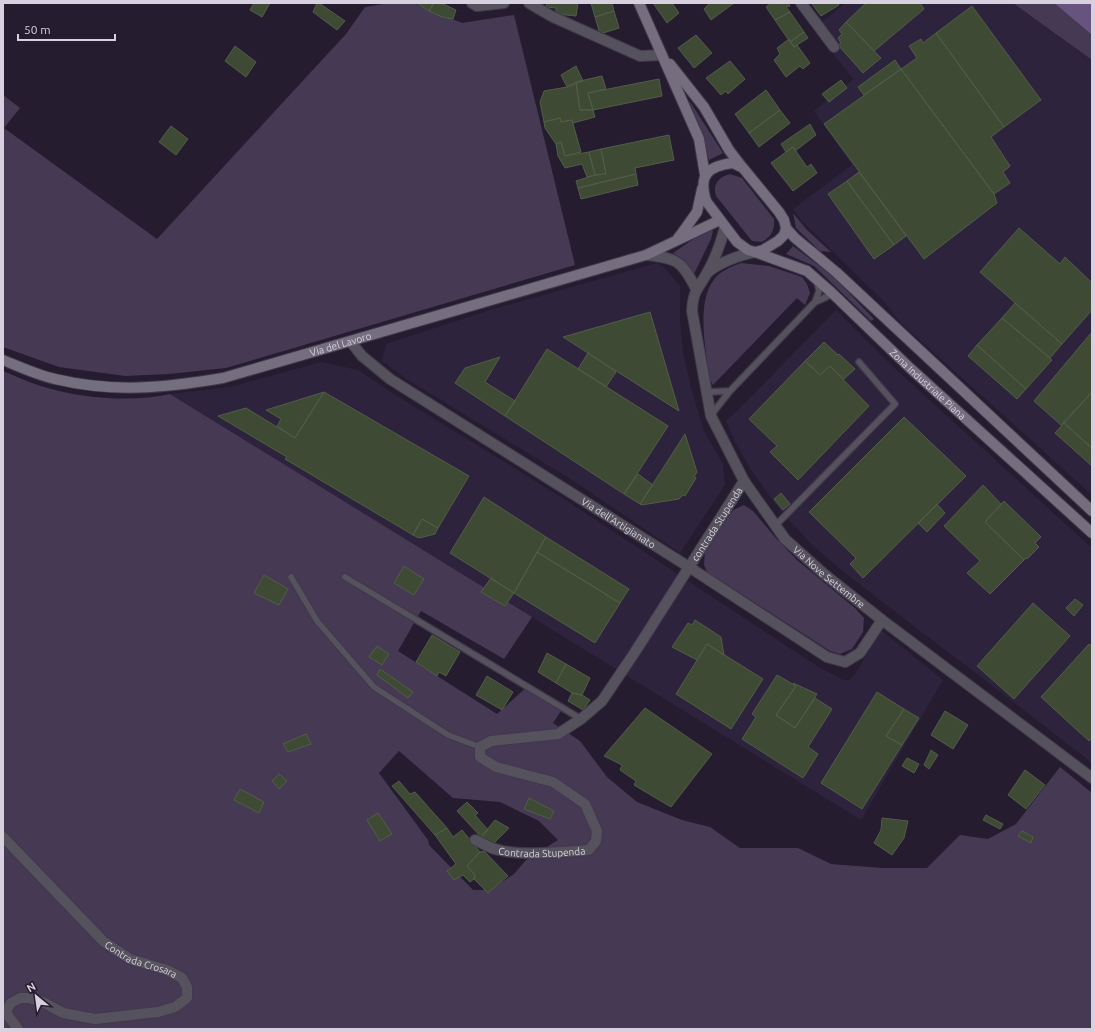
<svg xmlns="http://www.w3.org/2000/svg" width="1095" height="1032" viewBox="0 0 1095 1032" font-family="Ubuntu,sans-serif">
<rect width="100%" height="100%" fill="#251c30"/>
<path fill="#2e233d" d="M845 3H1013L1092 60V495L901 323 886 304 801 220 793 209 852 165 814 111 853 79 814 29Z
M657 263 665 268 680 286V320L683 352 691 388 704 431 723 464 725 485 680 553 572 480 405 378 382 361 386 344 490 310Z
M836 310 890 364 1092 548V763L972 670 941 647 845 573 813 546 779 509 751 470 735 442 726 421 740 408Z
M321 362 358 370 394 394 561 497 817 666 843 680H850L854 676 881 630 943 680 861 820 170 394 230 387Z"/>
<path fill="#453954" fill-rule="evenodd" d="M390 3H414L462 23 514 15 575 265 226 368 169 374 125 376 59 367 3 347V95L20 108 4 128 157 239 346 34 365 7Z
M1013 3H1054L1092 35V60Z
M689 100 723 153 709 160Z
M730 174 742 178 774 219C775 230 771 237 762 242L752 241 716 196C712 184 719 177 730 174Z
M793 213 806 229 831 252 820 251 796 228Z
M708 229 713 231 711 239 693 276 684 260 673 253Z
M793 246 833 276 874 319 871 321 814 266 786 254Z
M741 263 769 266 802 277 807 284 810 293 805 305 797 298 713 385 710 380C706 353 696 304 713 281 719 271 731 267 741 263Z
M3 371C16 376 28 382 41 386 78 398 132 403 170 394L532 617 504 659 421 611 398 651 497 714 529 685 535 687 565 705 553 723 580 741 607 777 637 802 682 820 710 827 740 848H798L831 864 882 868H927L960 835 988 839 1016 824 1060 767 1092 793V1029H3ZM399 751 453 798 500 802 539 821 558 840 526 860 514 874 490 890H473L429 845 428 840 379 773Z
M744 505 753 511 775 537 797 560 855 608 864 618 863 632 852 649 840 654 830 651 707 572 704 565 705 551 733 510Z"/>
<path fill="#66537e" d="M1054 3H1092V35Z"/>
<path fill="#3e4a34" stroke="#515e47" d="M254 3H270L262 17 250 10Z
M317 3H319L345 21 337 30 313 12Z
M417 3H434L429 11Z
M434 3H441L456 10 453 19 442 17 429 11Z
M547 3H578L576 16 556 14V8L546 7Z
M591 3H612L614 11 595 17Z
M653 3H672L679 13 667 23Z
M710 3H734L711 20 704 9Z
M771 3H788L790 6 786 7 790 12 775 20 766 7Z
M814 3H838L839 5 821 16 812 4Z
M866 3H920L924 9 874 51 846 22Z
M972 6 1041 100 1004 127 936 33Z
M614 11 619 28 600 34 595 17Z
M790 12 804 32 790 42 775 20Z
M846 22 881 58 863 73 838 45 841 43 838 38 842 34 839 30Z
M804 32 808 38 794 47 790 42Z
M936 33 1004 127 991 137 1010 166 1003 172 1010 183 994 194 901 69 917 58 909 46 921 39 923 43Z
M696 35 712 53 694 68 678 48Z
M789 39 794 47 797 45 810 63 803 69 800 66 786 77 774 60 780 54 777 48Z
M235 46 256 62 246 77 225 61Z
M895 60 901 69 864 95 858 87Z
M730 61 745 79 728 94 726 91 721 95 706 78Z
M576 66 583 81 567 87 561 75Z
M901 69 994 194 997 203 924 259 824 124Z
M602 76 606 89 588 93 593 110H580L576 82Z
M659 79 662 96 593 110 588 93Z
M841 80 847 88 829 102 822 94Z
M576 82 580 110H593L595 117 573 123 572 120 561 122 560 118 544 122 540 102 544 91 567 87Z
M766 90 780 110 749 133 735 114Z
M780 110 790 123 759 147 749 133Z
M560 118 561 122 572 120 581 152 565 156 561 142 556 144 545 128 544 122Z
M810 124 816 135 795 151 793 147 786 152 781 144Z
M171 126 188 139 176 155 159 142Z
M669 135 674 160 635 168 636 174 578 188 576 181 595 175 606 174 601 149Z
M561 142 565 156 589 152 595 175 587 177 582 164 565 168 558 156 556 144Z
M793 147 807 167 811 164 817 173 793 191 771 163Z
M601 149 606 174 595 175 589 152Z
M859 172 906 236 894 245 847 181Z
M636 174 638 185 581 199 578 188Z
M847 181 894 245 874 259 828 194Z
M1019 228 1060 264 1065 257 1092 283V310L1062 344 980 272Z
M1015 303 1062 344 1050 358 1002 318Z
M650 312 679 411 563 337Z
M1002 318 1052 360 1026 389 977 345Z
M1092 332V392L1061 425 1034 401Z
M824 342 838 355 839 354 855 369 844 379 830 366 820 375 805 361Z
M977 345 1026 389 1017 399 968 356Z
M547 349 668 426 624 494 505 416Z
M588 353 616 372 606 387 578 369Z
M500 357 485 382 515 401 505 416 455 383 465 368Z
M805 361 820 375 830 366 869 406 798 480 770 452 777 446 749 419Z
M324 392 469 476 438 528 422 519 413 535 285 459 287 457 218 416 246 408 295 438Z
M324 392 295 438 277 426 281 419 266 410Z
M1092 392V448L1064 423Z
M904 417 966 476 863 578 850 564 856 558 809 512Z
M1064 423 1092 448V466L1055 433Z
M685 434 697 472 694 477 696 478 685 496 683 495 679 499 641 505 640 504Z
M638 474 653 485 640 504 624 494Z
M983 485 1001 504 985 522 1024 560 990 594 967 573 980 561 944 526Z
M781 493 790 504 783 510 774 499Z
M484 497 546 537 514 593 450 553Z
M1004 501 1041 537 1035 543 1039 547 1027 559 1026 558 1024 560 985 522Z
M937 504 945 513 927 532 918 523Z
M422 519 438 528 435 534 419 538 413 535Z
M546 537 629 589 620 603 537 552Z
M537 552 620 603 595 643 514 593Z
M404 566 424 579 414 595 394 583Z
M264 575 288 589 279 605 254 593Z
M491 578 514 593 505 606 481 592Z
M1075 599 1083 605 1074 616 1066 608Z
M1033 603 1070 636 1014 699 977 666Z
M695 620 721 637 724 655 707 644 697 660 672 647 688 623 692 625Z
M432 635 460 652 446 676 439 672 437 676 416 662Z
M707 644 763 679 731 729 676 694Z
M1089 644 1092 646V738L1089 741 1041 697Z
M377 646 389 654 382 665 369 657Z
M547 653 566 664 556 683 538 672Z
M566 664 590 678 582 695 572 693 556 683Z
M380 669 413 692 408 698 377 675Z
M777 675 796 686 776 715 795 728 815 698 832 709 808 747 818 754 803 778 742 739 756 717 752 714Z
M487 676 513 692 502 710 476 695Z
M793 683 817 694 795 728 776 715 796 686Z
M877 692 904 709 886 736 902 745 862 809 821 783Z
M572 693 582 695 590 700 583 710 568 701Z
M645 708 712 754 671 807 634 785 636 781 620 770 622 765 604 756Z
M904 709 919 718 902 745 886 736Z
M945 711 968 725 953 749 931 735Z
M306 734 311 744 288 752 283 744Z
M931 750 938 755 929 769 924 765Z
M907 758 919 764 914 773 902 766Z
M1025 770 1045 785 1026 809 1008 795Z
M279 774 287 781 279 789 272 781Z
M399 781 410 794 415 792 447 828 435 835 392 786Z
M240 789 264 802 259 813 234 800Z
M529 798 554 811 550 819 524 809Z
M467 802 478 813 475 815 488 830 481 837 457 811Z
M378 813 392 834 380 841 367 820Z
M986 815 1003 824 1000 829 983 820Z
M882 818 908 821 904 838 892 855 874 843 881 830Z
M495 820 509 828 493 844 481 837Z
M447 828 453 837 462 830 480 852 467 866 475 875 474 879 470 882 463 875 454 880 447 871 456 864 435 835Z
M1022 831 1033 837 1031 843 1018 836Z
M484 851 508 876 488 893 474 879 475 875 467 866 480 852Z"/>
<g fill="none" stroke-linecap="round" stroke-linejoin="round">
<defs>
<path id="lane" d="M817 280 819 291 815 302 833 294
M730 391 815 302
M707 392 730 391 711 415
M775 526 895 404 859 362
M291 577 317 621 374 687 448 735 480 747
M345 577 581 719"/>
<g id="street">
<path d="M472 3 477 6 504 3"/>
<path d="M529 3 553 17 640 56 662 55"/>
<path d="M801 3 834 47"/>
<path id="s1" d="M725 227C721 242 716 257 708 271 699 289 693 289 692 311L711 416 744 481 785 539 824 574 882 620 1092 778"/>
<path d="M646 255C677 258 682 261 696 289"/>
<path d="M708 272C722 261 737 256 755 252"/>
<path id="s2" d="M351 342 362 356 390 379 689 567 827 657 845 662 860 653 882 620"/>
<path id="s3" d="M3 837 104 942 130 959 167 970 182 978 187 987V998L175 1007 158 1012 95 1019 63 1013 43 1002 28 998H20L11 1003 6 1010 9 1017 18 1029"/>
<path id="s4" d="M475 840C481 842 486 846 492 848 516 857 563 852 589 850L596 841 597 831 585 804 553 782 496 767 480 757V747L491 741 558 734 581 719 602 701 635 652 744 481"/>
</g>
<g id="secondary">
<path d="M639 3 699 139 705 175"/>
<path d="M670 64 704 107 729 150 742 167"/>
<path d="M733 163 743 168 779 212 784 220 786 228 784 235 778 241 763 250 755 252 748 250 737 242 706 201C698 175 708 166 733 163Z"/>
<path d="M786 228 795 238 836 272 1092 511"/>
<path d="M678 238 682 233 697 212 702 189"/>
<path id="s5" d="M755 252 807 271 831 292 910 368 1092 533"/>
<path id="s6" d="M3 360C20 367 37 375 55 379 114 393 164 388 223 378L646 255 720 220"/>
</g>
</defs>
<use href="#lane" stroke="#41394c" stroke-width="8"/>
<use href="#street" stroke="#41394c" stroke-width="12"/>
<use href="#secondary" stroke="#41394c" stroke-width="12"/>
<use href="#lane" stroke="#56525d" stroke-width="5.5"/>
<use href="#street" stroke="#56525d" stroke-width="10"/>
<use href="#secondary" stroke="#756e7f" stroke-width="10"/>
</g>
<g text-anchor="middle" stroke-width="4" stroke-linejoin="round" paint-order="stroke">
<g font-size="10" fill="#d7d1df" stroke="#251c30">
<text dy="4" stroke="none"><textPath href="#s6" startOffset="347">Via del Lavoro</textPath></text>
<text dy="4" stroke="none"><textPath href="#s5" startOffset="221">Zona Industriale Piana</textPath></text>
<text dy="4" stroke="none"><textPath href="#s2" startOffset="324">Via dell'Artigianato</textPath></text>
<text dy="4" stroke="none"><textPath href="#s4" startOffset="640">contrada Stupenda</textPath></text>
<text dy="4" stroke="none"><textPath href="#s1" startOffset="400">Via Nove Settembre</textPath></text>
<text dy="4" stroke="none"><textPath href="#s4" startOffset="69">Contrada Stupenda</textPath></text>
<text dy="4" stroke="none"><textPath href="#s3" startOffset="187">Contrada Crosara</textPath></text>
</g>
</g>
<rect width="1095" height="1032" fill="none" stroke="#d7d1df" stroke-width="8"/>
<g transform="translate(36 996) rotate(331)" stroke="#251c30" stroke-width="3" paint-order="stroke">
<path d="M0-3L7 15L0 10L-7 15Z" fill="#d7d1df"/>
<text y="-6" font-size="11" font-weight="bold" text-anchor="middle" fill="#d7d1df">N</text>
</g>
<path d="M18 34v6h97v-6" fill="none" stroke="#d7d1df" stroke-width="2"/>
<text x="24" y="34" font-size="12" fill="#d7d1df" stroke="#251c30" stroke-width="3" paint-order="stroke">50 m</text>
</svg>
